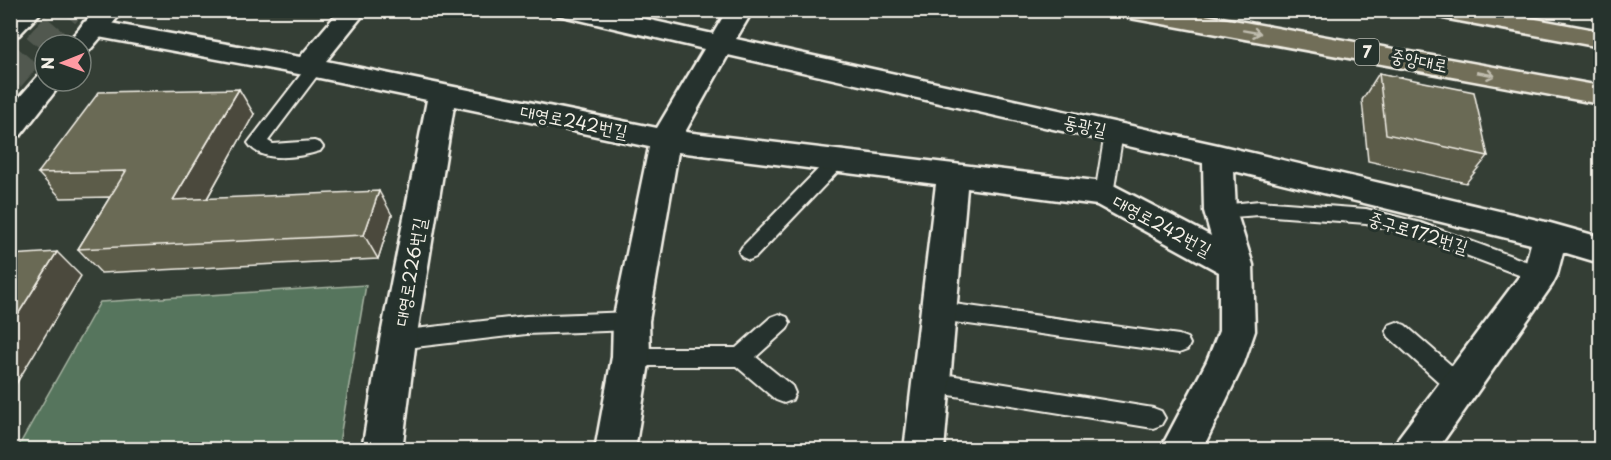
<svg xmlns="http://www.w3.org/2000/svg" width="1611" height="460" viewBox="0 0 1611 460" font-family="'Playpen Sans','Poor Story',sans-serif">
<rect width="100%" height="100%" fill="#343e35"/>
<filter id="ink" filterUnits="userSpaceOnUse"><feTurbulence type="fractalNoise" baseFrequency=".0167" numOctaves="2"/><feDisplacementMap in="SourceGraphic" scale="12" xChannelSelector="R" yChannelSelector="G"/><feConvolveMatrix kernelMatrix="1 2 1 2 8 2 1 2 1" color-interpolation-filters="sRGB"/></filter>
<g filter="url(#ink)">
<path fill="#57755d" stroke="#a6b3a2" stroke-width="1.5" d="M366 285 338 449H17L100 302Z"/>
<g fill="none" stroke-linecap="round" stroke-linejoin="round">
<path stroke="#515950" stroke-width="28" stroke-dasharray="28 14" stroke-linecap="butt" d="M10 78 68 10"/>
<defs>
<path id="lane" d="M315 63 321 64 323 68 268 141 273 144 314 141 320 143 323 147 320 151C300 157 261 164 248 143L251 139 309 64Z
M1114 127 1120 129 1123 133 1113 194 1111 199 1104 201 1097 199 1095 194 1105 133 1108 129Z
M835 157 841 158 844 163 841 168 756 257 749 260 742 257 739 252 742 247 829 158Z
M1259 201 1366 209 1421 223 1547 269 1550 275 1547 281 1540 283 1410 234 1366 223 1259 215 1220 218 1213 216 1210 211 1213 206Z
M939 302 1179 335 1187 338 1190 344 1187 350 1179 353 939 320 932 317 928 311 932 305Z
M631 312 639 315 642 321 639 327 631 330 526 334 398 349 390 346 387 340 390 334 398 331 526 316Z
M779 314 787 317 790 323 787 329 756 357 792 386 795 393 792 400 784 403 776 400 736 366H631L623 364 620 357 623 350 631 348H736L771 317Z
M1397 322 1405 325 1468 380 1471 387 1468 394 1460 397 1452 394 1389 337 1386 331 1389 325Z
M931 372 1153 408 1161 411 1165 418 1161 425 1153 428 931 392 923 389 920 382 923 375Z"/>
<path id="street" d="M340 10H367L326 61 657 128 704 49 558 15 554 10H605L713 34 727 10H753L736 39 1218 145 1550 223 1600 237V263L1563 252 1557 275 1552 285 1437 450H1393L1399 437 1524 270 1531 244 1234 171 1236 211 1253 265 1255 331 1244 363 1202 450H1160L1207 361 1219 331V272L1097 205 967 188 944 450H904L936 184 678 152 649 321 650 357 635 450H595L612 357 613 321 649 147 454 106 416 340 402 450H362L380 340 427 100 315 77 93 36 84 34 80 28 84 22 93 20 300 57ZM728 55 1203 163 1204 211 1211 236 1115 186 1104 182 685 132Z"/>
<path id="secondary" d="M14 10H43L19 35 10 37V14Z
M96 10H124L89 51 81 53V45H65Z
M45 73V81H63L21 135 10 138V108L39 75Z"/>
<path id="primary" d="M1117 10H1177L1600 86V104L1130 18 1121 15Z
M1430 10H1488L1600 31V47L1443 18 1434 15Z"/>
</defs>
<use href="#lane" stroke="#f4f1e8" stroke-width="4"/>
<use href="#street" stroke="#f4f1e8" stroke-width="5"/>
<use href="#secondary" stroke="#f4f1e8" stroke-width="5"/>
<use href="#primary" stroke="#f4f1e8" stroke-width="5"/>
<use href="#lane" fill="#26332d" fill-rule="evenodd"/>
<use href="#street" fill="#26332d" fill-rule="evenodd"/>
<use href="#secondary" fill="#26332d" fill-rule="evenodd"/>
<use href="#primary" fill="#716e59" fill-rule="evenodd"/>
</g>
<path fill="#5c5b49" stroke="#f4f1e8" stroke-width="1.5" d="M1379 73 1488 156 1466 183 1368 161 1362 100Z
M254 114 207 199 392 215 378 259 101 273 78 249 110 197 61 198 38 173Z"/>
<path fill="#4b4a3c" stroke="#f4f1e8" stroke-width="1.5" d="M239 89 254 114 192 225 173 200Z
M379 191 392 215 378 259 364 235Z
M57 252 81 276 10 394V327Z"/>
<path fill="#6b6a55" stroke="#f4f1e8" stroke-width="1.5" d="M1379 73 1474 92 1488 156 1386 134Z
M239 89 173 200 379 191 364 235 78 249 126 171 38 173 99 92Z
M57 252 10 327V255Z"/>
<defs><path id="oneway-shaft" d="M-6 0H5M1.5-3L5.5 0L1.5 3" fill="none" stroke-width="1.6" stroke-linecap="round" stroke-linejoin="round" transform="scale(1.5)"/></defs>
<g stroke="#c0bdaf">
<use href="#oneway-shaft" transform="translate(1252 32) rotate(10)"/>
<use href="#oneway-shaft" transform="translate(1486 74) rotate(11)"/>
</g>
</g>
<g text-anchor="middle" stroke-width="6" stroke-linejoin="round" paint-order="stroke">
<rect fill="#26332d" stroke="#b6b8b0" stroke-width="1.5" x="1355" y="39" width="24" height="26" rx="4.5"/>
<g font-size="16" font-weight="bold" fill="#f4f1e8">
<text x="1367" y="58">7</text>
</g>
<g font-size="18" fill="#f4f1e8" stroke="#26332d">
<text transform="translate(1419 61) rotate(11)" y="6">중앙대로</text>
<text transform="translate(574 122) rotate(11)" y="6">대영로242번길</text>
<text transform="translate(1085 126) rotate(12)" y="6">동광길</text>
<text transform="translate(1162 226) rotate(28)" y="6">대영로242번길</text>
<text transform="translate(1418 233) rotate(17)" y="6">중구로172번길</text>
<text transform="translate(411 272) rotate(-80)" y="6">대영로226번길</text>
</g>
</g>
<rect width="1611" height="460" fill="none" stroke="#26332d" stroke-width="36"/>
<rect x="18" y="18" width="1575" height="424" fill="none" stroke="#f4f1e8" stroke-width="2" filter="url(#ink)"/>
<g transform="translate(63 63) rotate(269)"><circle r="28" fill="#26332d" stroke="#787f78" stroke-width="1.5"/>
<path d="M0-4.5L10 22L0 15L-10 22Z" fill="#ff9aa2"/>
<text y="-9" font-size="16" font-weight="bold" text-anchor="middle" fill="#f4f1e8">N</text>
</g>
</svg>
